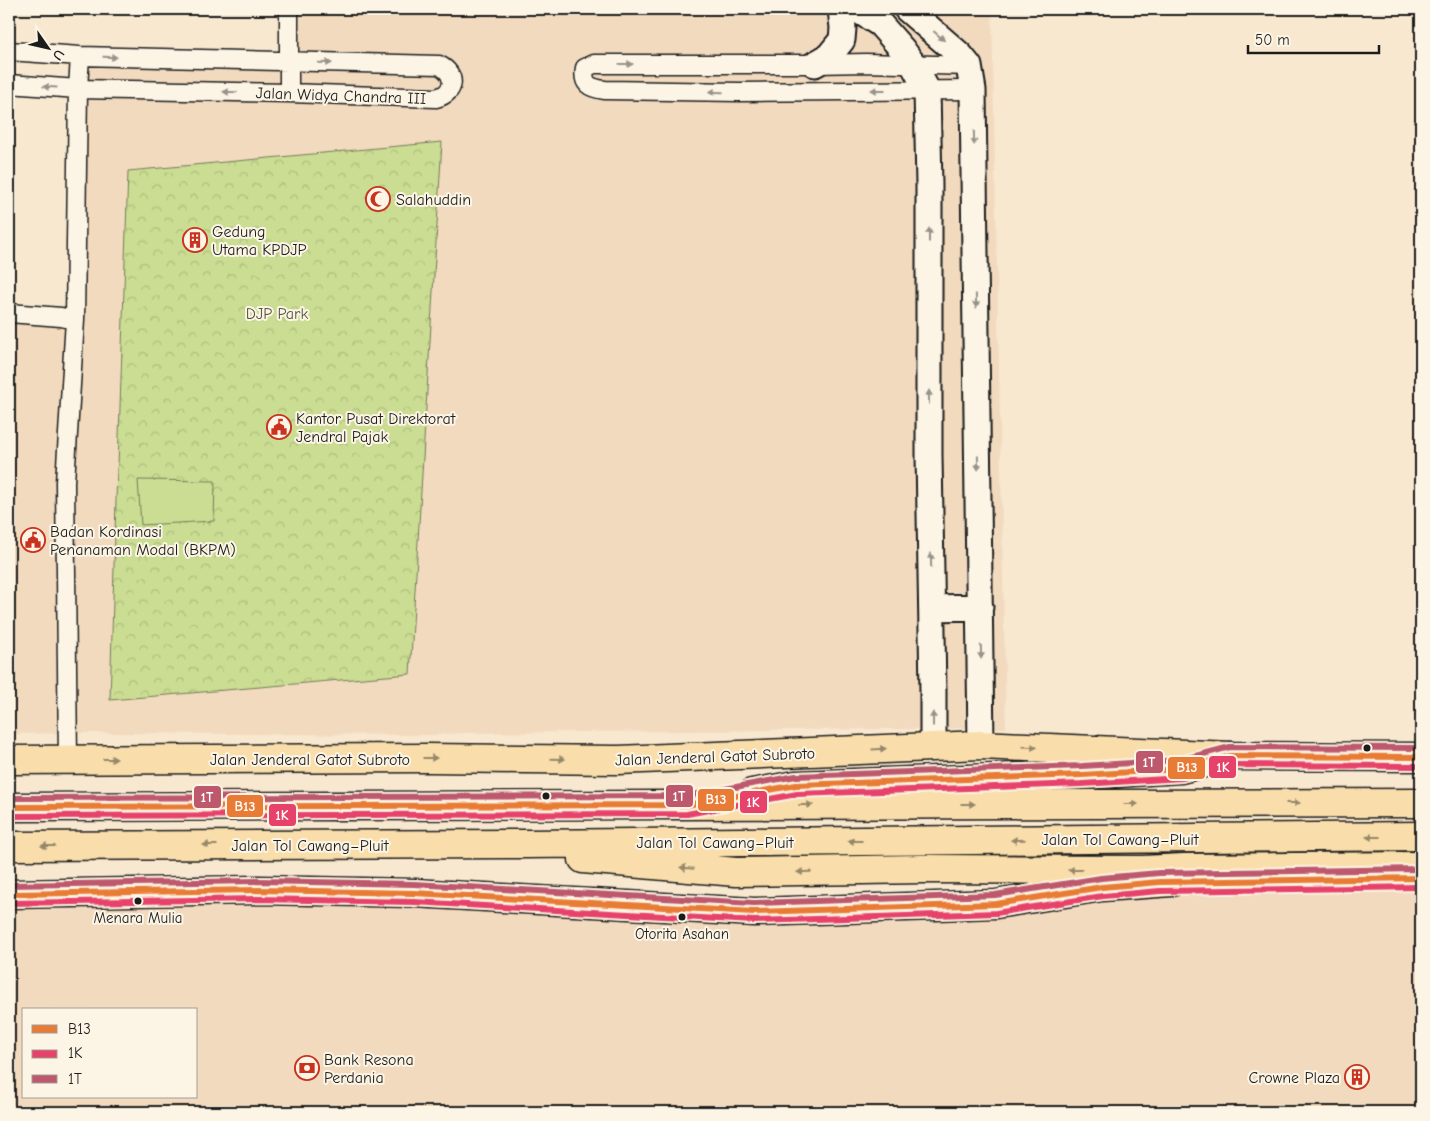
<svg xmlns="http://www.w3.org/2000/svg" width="1430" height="1121" viewBox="0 0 1430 1121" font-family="'Comic Neue',sans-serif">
<defs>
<pattern id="park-crowns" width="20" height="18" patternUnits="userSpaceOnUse" patternTransform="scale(1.25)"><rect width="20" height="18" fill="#cadd92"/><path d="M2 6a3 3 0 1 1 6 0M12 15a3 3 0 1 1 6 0" fill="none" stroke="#adbd7d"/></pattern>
</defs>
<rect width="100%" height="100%" fill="#f8e8d0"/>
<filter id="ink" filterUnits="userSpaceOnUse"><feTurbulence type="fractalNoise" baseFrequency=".02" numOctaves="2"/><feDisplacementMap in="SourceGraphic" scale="10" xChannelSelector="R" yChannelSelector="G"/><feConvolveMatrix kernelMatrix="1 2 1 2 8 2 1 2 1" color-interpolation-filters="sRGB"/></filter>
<g filter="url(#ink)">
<path fill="#f2dabf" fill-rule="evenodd" d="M279 9H992L1006 728 465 733 430 735 88 733 9 734V311L71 314 72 65H278Z
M1421 878V1112H9V894L748 911 1160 882ZM24 1010H196V1097H24Z"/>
<path fill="url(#park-crowns)" stroke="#737c57" d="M442 142 410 674 110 700 117 467 118 466 128 171Z"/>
<path fill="#cadd92" stroke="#737c57" d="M138 480 215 481 214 521 141 525Z"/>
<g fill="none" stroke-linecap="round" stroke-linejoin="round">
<defs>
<path id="minor" d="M9 51 80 56 439 65C457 74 456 93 436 98L289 93 78 89 9 84
M969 66 866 63 815 64H594L585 68C582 84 589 88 605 90L739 92 973 90
M289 93V9
M9 313 61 317 75 320
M68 760 65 482 75 320 78 89 80 56"/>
<path id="secondary" d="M856 9 880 24 902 49 913 64 927 90 929 185V455L933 691V746
M907 9 960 55 969 66 973 90 981 745
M815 64 829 56 842 40 843 28 841 9
M932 608 980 607"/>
<path id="trunk" d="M9 760 428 758 618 760 981 745 1231 756 1421 757
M9 894 258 890 414 893 754 912 996 904 1102 887 1172 882"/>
<path id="motorway" d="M752 793 796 785 1082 775 1181 769 1231 756
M9 807 1421 803
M9 846 526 844 1421 836
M583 859 736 872 923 869 1143 870 1184 868 1421 866"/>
</defs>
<use href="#minor" stroke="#1c1c1c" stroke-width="21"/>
<use href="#secondary" stroke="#1c1c1c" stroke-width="29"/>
<use href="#trunk" stroke="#1c1c1c" stroke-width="31"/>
<use href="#motorway" stroke="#1c1c1c" stroke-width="31"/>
<use href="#minor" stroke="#fcf5e5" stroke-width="18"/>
<use href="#secondary" stroke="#fcf5e5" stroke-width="25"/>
<use href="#trunk" stroke="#f9deab" stroke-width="28"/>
<use href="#motorway" stroke="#f9deab" stroke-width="28"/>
<defs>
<path id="bus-1" d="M9 807 687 805 796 785 1082 775 1181 769 1231 756 1421 757
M9 894 258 890 414 893 754 912 996 904 1102 887 1160 882 1421 878"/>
<path id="bus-2" d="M9 816 687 814 797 794 1082 784 1182 778 1232 765 1421 766
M9 903 258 899 414 902 754 921 996 913 1103 896 1160 891 1421 887"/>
<path id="bus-3" d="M9 798 686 796 796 776 1082 766 1180 760 1230 747 1421 748
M9 885 258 881 414 884 754 903 995 895 1101 878 1159 873 1421 869"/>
</defs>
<use href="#bus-1" stroke="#fcf5e5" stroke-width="10"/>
<use href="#bus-2" stroke="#fcf5e5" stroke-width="10"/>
<use href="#bus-3" stroke="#fcf5e5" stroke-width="10"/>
<use href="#bus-1" stroke="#e87b35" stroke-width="6"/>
<use href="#bus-2" stroke="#e6426a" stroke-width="6"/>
<use href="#bus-3" stroke="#bd586d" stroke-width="6"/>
</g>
<defs><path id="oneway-solid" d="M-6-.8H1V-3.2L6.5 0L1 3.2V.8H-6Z" transform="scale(1.25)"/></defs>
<g fill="#97938b">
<use href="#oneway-solid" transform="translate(939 36) rotate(41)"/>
<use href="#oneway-solid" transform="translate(110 57) rotate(2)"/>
<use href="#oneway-solid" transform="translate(325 63) rotate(1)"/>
<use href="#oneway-solid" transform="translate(626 64)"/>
<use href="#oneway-solid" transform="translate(50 87) rotate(-176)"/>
<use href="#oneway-solid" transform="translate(878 90) rotate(180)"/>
<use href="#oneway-solid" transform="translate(230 92) rotate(-179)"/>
<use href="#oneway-solid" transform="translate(716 92) rotate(-179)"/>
<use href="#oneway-solid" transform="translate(974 138) rotate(89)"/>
<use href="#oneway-solid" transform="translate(929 235) rotate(-90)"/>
<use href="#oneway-solid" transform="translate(976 301) rotate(89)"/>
<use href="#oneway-solid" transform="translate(929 397) rotate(-90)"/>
<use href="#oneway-solid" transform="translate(978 463) rotate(89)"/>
<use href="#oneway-solid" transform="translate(931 560) rotate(-91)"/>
<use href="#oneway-solid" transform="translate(981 652) rotate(89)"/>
<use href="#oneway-solid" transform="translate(933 719) rotate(-90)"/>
</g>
<g fill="#96876b">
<use href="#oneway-solid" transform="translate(1030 747) rotate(3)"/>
<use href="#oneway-solid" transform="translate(879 749) rotate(-3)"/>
<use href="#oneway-solid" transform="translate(430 758)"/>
<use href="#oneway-solid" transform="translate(110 759)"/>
<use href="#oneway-solid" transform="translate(558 759) rotate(1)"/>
<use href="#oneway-solid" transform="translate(1293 803)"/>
<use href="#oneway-solid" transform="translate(968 804)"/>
<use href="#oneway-solid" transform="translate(1131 804)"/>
<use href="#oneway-solid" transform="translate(806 805)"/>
<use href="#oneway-solid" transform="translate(1373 837) rotate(180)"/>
<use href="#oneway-solid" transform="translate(1018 840) rotate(179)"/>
<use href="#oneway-solid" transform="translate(855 841) rotate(180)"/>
<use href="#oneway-solid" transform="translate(210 845) rotate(180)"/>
<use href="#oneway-solid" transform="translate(48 846) rotate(180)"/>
<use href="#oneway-solid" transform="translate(687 868) rotate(-175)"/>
<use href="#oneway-solid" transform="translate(1075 870) rotate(-180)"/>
<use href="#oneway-solid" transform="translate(804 872) rotate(179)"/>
</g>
</g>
<defs>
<symbol id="mosque-ring" viewBox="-11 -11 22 22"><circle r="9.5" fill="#fcf5e5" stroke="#c8321e" stroke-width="1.5"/><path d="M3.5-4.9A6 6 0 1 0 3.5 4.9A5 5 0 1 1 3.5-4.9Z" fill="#c8321e"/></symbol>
<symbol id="building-ring" viewBox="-11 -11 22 22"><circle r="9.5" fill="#fcf5e5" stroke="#c8321e" stroke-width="1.5"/><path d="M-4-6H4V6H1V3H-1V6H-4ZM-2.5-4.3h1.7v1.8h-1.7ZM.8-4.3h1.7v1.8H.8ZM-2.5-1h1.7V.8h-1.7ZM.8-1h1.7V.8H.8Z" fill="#c8321e"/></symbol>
<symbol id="civic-ring" viewBox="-11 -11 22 22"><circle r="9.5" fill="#fcf5e5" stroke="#c8321e" stroke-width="1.5"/><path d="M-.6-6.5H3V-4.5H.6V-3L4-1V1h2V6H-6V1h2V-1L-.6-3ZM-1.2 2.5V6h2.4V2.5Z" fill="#c8321e"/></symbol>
<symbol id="bank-ring" viewBox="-11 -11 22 22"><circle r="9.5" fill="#fcf5e5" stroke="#c8321e" stroke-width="1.5"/><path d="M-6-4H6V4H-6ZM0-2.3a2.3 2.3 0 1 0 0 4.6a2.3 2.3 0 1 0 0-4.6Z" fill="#c8321e"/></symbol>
</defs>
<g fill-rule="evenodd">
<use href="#mosque-ring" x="364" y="185" width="28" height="28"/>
<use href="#building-ring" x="181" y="226" width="28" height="28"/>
<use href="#civic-ring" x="265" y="413" width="28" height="28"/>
<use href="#civic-ring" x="19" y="526" width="28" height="28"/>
<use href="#bank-ring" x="293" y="1054" width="28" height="28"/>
<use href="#building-ring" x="1343" y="1063" width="28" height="28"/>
</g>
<g fill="#1c1c1c" stroke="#fcf5e5" stroke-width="2">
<circle cx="1367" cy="748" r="4.5"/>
<circle cx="546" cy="796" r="4.5"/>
<circle cx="138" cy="901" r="4.5"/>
<circle cx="682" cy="917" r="4.5"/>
</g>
<g text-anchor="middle" stroke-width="4" stroke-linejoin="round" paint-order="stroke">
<g font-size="15" fill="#1c1c1c" stroke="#fcf5e5">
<text x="138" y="923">Menara Mulia</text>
<text x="682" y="939">Otorita Asahan</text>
</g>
<g font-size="16" fill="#1c1c1c" stroke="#fcf5e5">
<text transform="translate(341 95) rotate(2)" y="6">Jalan Widya Chandra III</text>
<text transform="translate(715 756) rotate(-2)" y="6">Jalan Jenderal Gatot Subroto</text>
<text x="310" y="765">Jalan Jenderal Gatot Subroto</text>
<text x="1120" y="845">Jalan Tol Cawang–Pluit</text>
<text x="715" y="848">Jalan Tol Cawang–Pluit</text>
<text x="310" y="851">Jalan Tol Cawang–Pluit</text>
</g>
<g font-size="16" fill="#1c1c1c" stroke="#fcf5e5" text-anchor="start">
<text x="396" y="205">Salahuddin</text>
<text x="212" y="237">Gedung<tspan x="212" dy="18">Utama KPDJP</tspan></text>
<text x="296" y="424">Kantor Pusat Direktorat<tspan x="296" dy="18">Jendral Pajak</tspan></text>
<text x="50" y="537">Badan Kordinasi<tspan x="50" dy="18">Penanaman Modal (BKPM)</tspan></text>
<text x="324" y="1065">Bank Resona<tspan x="324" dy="18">Perdania</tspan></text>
<text x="1340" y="1083" text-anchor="end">Crowne Plaza</text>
</g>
<g font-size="16" fill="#50563f" stroke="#fcf5e5">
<text x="277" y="319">DJP Park</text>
</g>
</g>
<g stroke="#fcf5e5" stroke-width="2">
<rect x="1135" y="750" width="29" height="24" rx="5" fill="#bd586d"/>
<rect x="1208" y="755" width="29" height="24" rx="5" fill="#e6426a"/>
<rect x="1167" y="756" width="39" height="24" rx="5" fill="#e87b35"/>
<rect x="665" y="784" width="29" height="24" rx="5" fill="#bd586d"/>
<rect x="193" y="785" width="29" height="24" rx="5" fill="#bd586d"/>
<rect x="697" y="788" width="38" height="24" rx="5" fill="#e87b35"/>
<rect x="739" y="790" width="29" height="24" rx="5" fill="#e6426a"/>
<rect x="226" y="794" width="38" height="24" rx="5" fill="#e87b35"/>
<rect x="268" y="803" width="29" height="24" rx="5" fill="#e6426a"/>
</g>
<g font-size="14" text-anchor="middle" font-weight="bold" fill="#fff">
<text x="1149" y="767">1T</text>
<text x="1223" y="772">1K</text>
<text x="1187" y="772">B13</text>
<text x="679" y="801">1T</text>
<text x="207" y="802">1T</text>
<text x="716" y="804">B13</text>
<text x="753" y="807">1K</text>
<text x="245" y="811">B13</text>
<text x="282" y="820">1K</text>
</g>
<rect width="1430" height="1121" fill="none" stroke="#fcf5e5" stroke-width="30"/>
<rect x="15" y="15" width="1400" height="1091" fill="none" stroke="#1c1c1c" stroke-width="2" filter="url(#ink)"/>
<rect x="22" y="1008" width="175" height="90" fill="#fcf5e5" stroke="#a29e95"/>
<rect x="32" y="1025" width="25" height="8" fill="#e87b35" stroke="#a29e95"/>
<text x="68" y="1034" font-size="15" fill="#1c1c1c">B13</text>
<rect x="32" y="1050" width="25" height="8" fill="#e6426a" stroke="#a29e95"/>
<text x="68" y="1058" font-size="15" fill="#1c1c1c">1K</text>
<rect x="32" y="1075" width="25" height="8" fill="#bd586d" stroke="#a29e95"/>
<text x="68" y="1084" font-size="15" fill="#1c1c1c">1T</text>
<g transform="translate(48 48) rotate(124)" stroke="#fcf5e5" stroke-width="4" paint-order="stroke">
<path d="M0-4L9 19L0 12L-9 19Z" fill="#1c1c1c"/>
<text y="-8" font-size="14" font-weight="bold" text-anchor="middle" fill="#1c1c1c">U</text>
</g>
<path d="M1248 45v8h131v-8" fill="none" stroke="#1c1c1c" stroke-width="2.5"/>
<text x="1255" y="45" font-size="15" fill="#1c1c1c" stroke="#fcf5e5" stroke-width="4" paint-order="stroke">50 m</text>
</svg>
